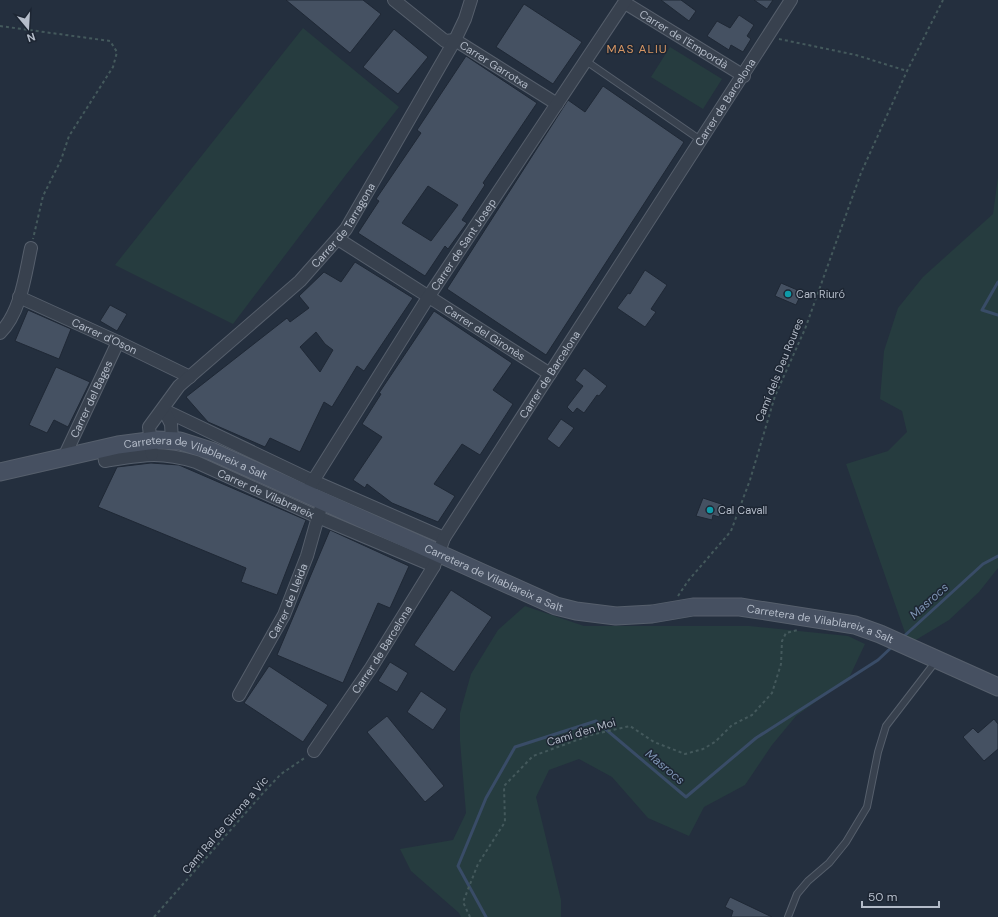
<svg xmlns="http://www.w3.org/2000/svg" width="998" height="917" viewBox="0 0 998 917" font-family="'DM Sans',sans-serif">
<rect width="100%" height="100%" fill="#242f3e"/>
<path fill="#263c3f" d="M303 28 399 107 345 176 233 324 115 265Z
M670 47 722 79 703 109 651 77Z
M998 177V568L979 592 949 620 909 644 846 464 888 451 907 432 902 411 880 399 884 351 898 308 923 277 993 214Z
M525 606 584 626H749L848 636 865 644 849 678 796 716 772 745 745 785 704 807 689 836 648 818 612 777 579 759 549 770 536 797 561 900V917H461L459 913 411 871 400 849 453 840 466 813 460 741V713L471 674 498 630Z"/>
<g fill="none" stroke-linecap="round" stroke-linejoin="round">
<path stroke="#394c67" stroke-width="3" d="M998 282 982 310 998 315
M902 638 983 564 998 556
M486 917 458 866 486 798 515 747 596 721 686 797 756 738 878 660 894 645"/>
</g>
<path fill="#455162" stroke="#1f2835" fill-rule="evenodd" d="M286 0H363L381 14 350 53Z
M661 0H681L696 11 689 21Z
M754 0H773L767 9Z
M524 4 582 42 553 84 496 47Z
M739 15 754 25 747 36 751 39 743 52 731 45 729 50 707 36 717 21 730 28Z
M394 29 428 57 398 94 363 67Z
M466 56 537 103 483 183 485 185 462 220 467 223 448 249 445 246 425 276 358 233 379 201 376 199 421 133 417 130ZM428 186 458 205 431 241 402 223Z
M603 86 684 142 546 355 447 289 568 100 585 112Z
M355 262 413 298 364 371 357 366 332 407 324 402 300 452 270 438 265 447 208 422 186 397 287 318 290 322 309 308 299 296 324 272 341 282ZM316 332 325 344 333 350 320 372 300 347Z
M645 270 667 285 651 309 656 312 645 327 617 308 628 293 630 294Z
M781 283 802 292 796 305 775 296Z
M110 305 127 314 117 331 100 321Z
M28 310 71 329 59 359 15 341Z
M434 311 512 363 493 390 513 404 480 455 462 444 434 484 455 496 438 522 392 503 367 484 365 488 353 480 382 437 362 424 381 394 379 393Z
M56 367 90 382 68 427 54 420 47 433 29 425Z
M584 368 607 386 599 396 597 395 584 413 577 408 573 413 567 407 583 386 575 380Z
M561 419 574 428 559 448 547 439Z
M151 463 179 465 306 520 277 595 241 582 246 568 98 507 117 467Z
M703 498 724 505 719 517 713 515 712 520 696 516Z
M330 530 409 566 390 608 378 603 343 683 277 655Z
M451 590 492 617 454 672 414 645Z
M390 662 408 673 397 692 378 681Z
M269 666 328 705 303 742 244 703Z
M421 691 447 709 433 730 407 712Z
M387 716 444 786 425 802 367 732Z
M994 719 998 724V749L984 761 963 737 973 728 978 733Z
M730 897 772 917H731L733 911 725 907Z"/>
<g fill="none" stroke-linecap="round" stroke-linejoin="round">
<defs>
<path id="lane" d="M586 61 702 141
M788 917 797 894 808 881 829 863 846 842 867 807 878 752 886 726 936 661"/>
<g id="street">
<path id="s1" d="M394 0 445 41 455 40 557 104"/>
<path id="s2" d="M625 3 744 76"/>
<path id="s3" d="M338 239 550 374"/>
<path id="s4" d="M19 297 118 342 190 377"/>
<path d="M0 333C21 312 25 275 31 248"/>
<path d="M164 410 313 481 444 538"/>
<path d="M164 410 171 424 172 440"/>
<path id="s5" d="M103 448 105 461C143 455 159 451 196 462L318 517 434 566"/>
<path id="s6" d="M152 454 149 427 179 386 300 281 346 229 455 40 465 19 471 0"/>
<path id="s7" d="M64 457 118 342"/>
<path id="s8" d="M306 494 313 481 429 296 626 0"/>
<path id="s9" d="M239 695 284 615 307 556 320 510"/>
<path id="s10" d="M314 751 371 668 434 566 444 538 791 0"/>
</g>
<g id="secondary">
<path id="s11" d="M0 472 118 445 156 440 180 441 211 451 556 606 576 611 616 616 652 614 693 607H740L855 625 880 634 998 687"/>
</g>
</defs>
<use href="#lane" stroke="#565f6c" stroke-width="8"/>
<use href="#street" stroke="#565f6c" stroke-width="14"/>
<use href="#secondary" stroke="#565f6c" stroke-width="19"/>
<path stroke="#44595c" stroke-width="2" stroke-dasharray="3 3" stroke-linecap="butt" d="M0 26 110 41 117 52 113 67 69 136 61 160 43 196 33 239
M779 39 856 55 907 71
M678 596 688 581 731 531 750 480 775 396 805 329 861 173 907 71 943 0
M154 917 265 791 281 774 306 757
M470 917 463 902 478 864 505 822 504 786 533 756 591 735 630 726 654 742 685 754 703 749 715 742 732 725 752 715 772 693 781 664 782 641 786 633 798 630"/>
<use href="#lane" stroke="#38414e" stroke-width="6"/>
<use href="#street" stroke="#38414e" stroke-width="12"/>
<use href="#secondary" stroke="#465061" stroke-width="17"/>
</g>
<g fill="#0f9aa8" stroke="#1d2633" stroke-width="1.5">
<circle cx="788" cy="294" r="4"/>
<circle cx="710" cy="510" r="4"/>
</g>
<g text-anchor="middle" stroke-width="3" stroke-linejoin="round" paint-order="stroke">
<g font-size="11" fill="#b4bcc9" stroke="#1d2633">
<text dy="4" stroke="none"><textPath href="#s2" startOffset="69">Carrer de l'Empordà</textPath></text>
<text dy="4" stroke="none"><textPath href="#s1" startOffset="122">Carrer Garrotxa</textPath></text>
<text dy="4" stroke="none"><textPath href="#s10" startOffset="769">Carrer de Barcelona</textPath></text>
<text dy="4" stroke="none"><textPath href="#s6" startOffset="309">Carrer de Tarragona</textPath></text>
<text dy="4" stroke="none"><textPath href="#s8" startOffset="295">Carrer de Sant Josep</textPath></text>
<text dy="4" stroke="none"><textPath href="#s3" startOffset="174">Carrer del Gironès</textPath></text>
<text dy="4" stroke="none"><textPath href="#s4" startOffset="94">Carrer d'Oson</textPath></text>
<text transform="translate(779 370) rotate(-68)" y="4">Camí dels Deu Roures</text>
<text dy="4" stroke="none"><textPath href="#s10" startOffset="445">Carrer de Barcelona</textPath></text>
<text dy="4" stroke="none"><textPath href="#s7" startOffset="64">Carrer del Bages</textPath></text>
<text dy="4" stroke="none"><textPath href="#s11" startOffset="202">Carretera de Vilablareix a Salt</textPath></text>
<text dy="4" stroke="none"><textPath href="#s5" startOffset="182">Carrer de Vilabrareix</textPath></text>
<text dy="4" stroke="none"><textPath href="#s11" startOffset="526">Carretera de Vilablareix a Salt</textPath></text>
<text dy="4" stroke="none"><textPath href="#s9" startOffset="106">Carrer de Lleida</textPath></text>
<text dy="4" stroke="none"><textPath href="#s11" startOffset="862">Carretera de Vilablareix a Salt</textPath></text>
<text dy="4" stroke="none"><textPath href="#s10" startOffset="122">Carrer de Barcelona</textPath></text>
<text transform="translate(581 732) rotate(-17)" y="4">Camí d'en Moi</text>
<text transform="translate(225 825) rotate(-49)" y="4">Camí Ral de Girona a Vic</text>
</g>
<g font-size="11" fill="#b4bcc9" stroke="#1d2633" text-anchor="start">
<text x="796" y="298">Can Riuró</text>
<text x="718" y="514">Cal Cavall</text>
</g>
<g font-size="12" letter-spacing="1" fill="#d59563" stroke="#1d2633">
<text x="637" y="53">MAS ALIU</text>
</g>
<g font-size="12" font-style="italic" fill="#7c92b1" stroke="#1d2633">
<text transform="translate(929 601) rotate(-42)" y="4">Masrocs</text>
<text transform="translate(665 767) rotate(40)" y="4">Masrocs</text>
</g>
</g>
<g transform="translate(28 28) rotate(162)" stroke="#1d2633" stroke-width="3" paint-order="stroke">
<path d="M0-3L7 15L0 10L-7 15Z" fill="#b4bcc9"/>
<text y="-6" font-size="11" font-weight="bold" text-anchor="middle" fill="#b4bcc9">N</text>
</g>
<path d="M862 901v6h77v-6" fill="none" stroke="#b4bcc9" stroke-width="2"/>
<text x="868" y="901" font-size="12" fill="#b4bcc9" stroke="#1d2633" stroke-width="3" paint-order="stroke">50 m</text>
</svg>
